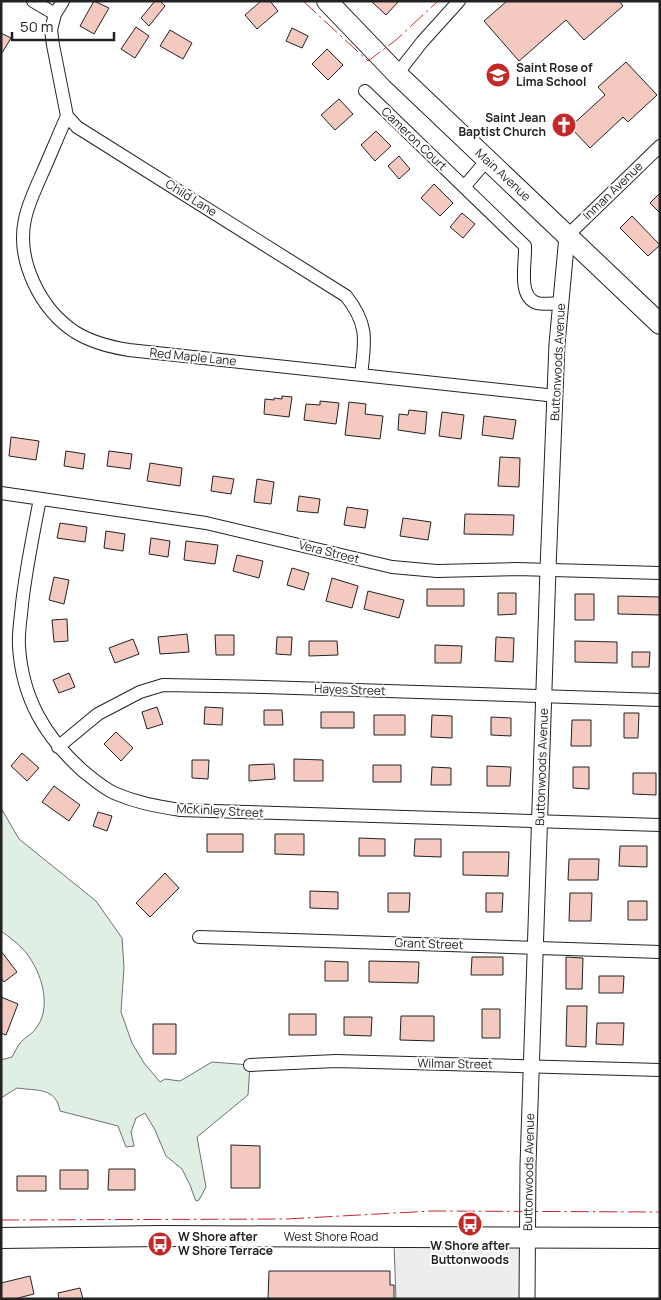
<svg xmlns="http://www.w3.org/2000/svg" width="661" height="1300" viewBox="0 0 661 1300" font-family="Manrope,sans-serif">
<rect width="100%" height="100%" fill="#fff"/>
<path fill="#e0efe3" stroke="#6f6f6f" d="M1 808 19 839 96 901 122 938 124 967 121 1012 132 1043 144 1063 160 1082 165 1079 180 1081 212 1062 250 1065 248 1095 197 1137 206 1187 199 1200 196 1201 195 1199 190 1185 182 1169 166 1156 155 1130 145 1113 136 1118 131 1132 134 1146 126 1147 118 1126 60 1111C56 1087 37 1091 17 1088L1 1098V1060L12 1057C15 1052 17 1047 20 1043 25 1037 33 1034 37 1027 53 1004 40 967 22 948 16 942 8 936 1 931Z"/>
<path fill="#ededed" stroke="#6f6f6f" d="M394 1244H521V1299H396Z"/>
<path fill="#f3c9c0" stroke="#222" d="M94 1 109 8 94 34 80 26Z
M155 1H160L165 6 149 26 141 18Z
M261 1H270L278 11 257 29 245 15Z
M371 1H399L386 15Z
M507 1H619L623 6 584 40 566 20 519 61 484 21Z
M136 27 149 36 135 58 121 49Z
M292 28 308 36 302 48 286 41Z
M170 30 192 43 183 59 160 46Z
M1 33 11 38 2 53H1Z
M327 49 343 65 328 80 312 64Z
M626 62 657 95 628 122 623 117 590 148 570 127 605 95 598 87Z
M339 99 353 114 335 130 321 115Z
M376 131 391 146 375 161 361 145Z
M399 156 410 169 399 179 388 166Z
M434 184 453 203 440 216 421 198Z
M660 193V213L650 203Z
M462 213 475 224 463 238 450 227Z
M632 216 660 245 648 256 620 228Z
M282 396 292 397 289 417 264 414 265 399 274 400V398L282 399Z
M320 401 339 403 336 424 304 420 306 404 320 405Z
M349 402 366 404 365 414 383 416 380 439 345 435Z
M409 410 427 412 425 434 398 430 399 414 408 415Z
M442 412 464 415 461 439 439 436Z
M484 416 516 420 513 439 482 435Z
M11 437 39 441 36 460 9 456Z
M66 451 85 454 83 469 64 466Z
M109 451 132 454 130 469 107 466Z
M500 457 520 458 519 487 498 486Z
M150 463 182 468 180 486 147 481Z
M213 476 234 479 231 494 211 491Z
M257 479 274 482 271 504 254 502Z
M299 496 320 499 318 513 297 511Z
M347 507 368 510 365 528 344 525Z
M465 514 514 515 513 535 464 534Z
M403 518 431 522 428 540 400 536Z
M60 523 87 527 85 542 57 538Z
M106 531 125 534 123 551 104 548Z
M151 538 170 541 168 557 149 554Z
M186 541 218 545 215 564 184 560Z
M237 555 263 561 259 578 233 571Z
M292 568 309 573 304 590 287 585Z
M54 577 69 580 64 604 49 600Z
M332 578 358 586 352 608 326 601Z
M427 589H464V606H427Z
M368 591 404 600 399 618 364 609Z
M498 593H516V614L498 615Z
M575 594H594V620H575Z
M618 596 660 597V615L618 614Z
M67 619 68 641 54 642 52 620Z
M187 634 189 652 160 654 158 637Z
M215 635H234V655H216Z
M277 637H292L291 655 276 654Z
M496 637 514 638 513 662 495 661Z
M133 639 139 654 115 663 109 648Z
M309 641H337L338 655 309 656Z
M575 641 617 642V663L575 662Z
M435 645 462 646 461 663H435Z
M632 652H650L649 667H632Z
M69 673 75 687 59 693 53 680Z
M157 707 163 724 147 729 142 712Z
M205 707 223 708 222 725 204 724Z
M264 710H282L283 725H264Z
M321 712H354V728H321Z
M624 713H639L638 738H624Z
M374 715H405V735H374Z
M432 715 452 716V738L431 737Z
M491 717 511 718V736L491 735Z
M572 720H591V746H571Z
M116 732 133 748 121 761 104 744Z
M22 753 39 768 27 781 11 766Z
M294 759 323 760V781H294Z
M192 760H209L208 779 192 778Z
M274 764 275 779 249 781V765Z
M373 765H401V782H373Z
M487 766 511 767 510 786H487Z
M432 767 451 768V785H431Z
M573 767H589V789L573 788Z
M633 773H656V795L633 794Z
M54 786 80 805 69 821 42 802Z
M98 812 112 816 107 831 93 826Z
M207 834H243V852H207Z
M275 834H304V855L275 854Z
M359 838 385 839V856H359Z
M415 839H441V857L414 856Z
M620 846H647V867L619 866Z
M463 852H509L508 876 463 875Z
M569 859H599L598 880H568Z
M165 873 179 888 150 917 136 903Z
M310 891 338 892V909L310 908Z
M388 893H410L409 912H388Z
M486 893H503L502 912H486Z
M570 893H592L591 921H569Z
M628 901H647V920H628Z
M1 951 17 972 4 982 1 978Z
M472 957H503V975H471Z
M566 957 583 958 582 989H566Z
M325 961 348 962V981H325Z
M369 961 419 962 418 983 369 982Z
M599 976H624L623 993H599Z
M1 997 18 1004 6 1035 1 1033Z
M567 1006H587L586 1047 566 1046Z
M482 1009H500V1038H482Z
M289 1014H316V1035H289Z
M401 1016H434V1041L400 1040Z
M344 1017H372L371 1036 344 1035Z
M597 1023H624L623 1045 596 1044Z
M153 1024H176V1054H153Z
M231 1145 260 1146V1188H231Z
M109 1169H135V1190H108Z
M60 1170H88V1189H60Z
M17 1176H46V1191H17Z
M269 1271H390V1285H394V1299H268Z
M30 1276 34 1294 14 1299H1V1283Z
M80 1288 83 1299H59L58 1293Z"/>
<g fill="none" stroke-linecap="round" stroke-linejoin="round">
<defs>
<path id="minor" d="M33 1 55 14
M63 1 55 14 51 30 53 45 67 116 77 127 346 296C369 325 365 341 361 375
M397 74 422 42 459 1
M365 91 525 246C526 262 517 297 537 303 544 305 554 303 561 303
M67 116C58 136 50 156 41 176 35 190 28 204 25 219 16 260 40 309 75 332 91 342 110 347 129 350L556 396
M464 187 487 160
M567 236 660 146
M1 493 206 523 392 567 437 571 516 569 660 573
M40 499C33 534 26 569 22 604 21 618 18 632 19 646 22 698 45 737 83 771 93 779 103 788 114 793 137 803 156 806 180 810L660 825
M58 747 98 714 140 692 163 685 264 687 660 700
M199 937 660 952
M250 1065 336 1061 660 1070"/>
<path id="tertiary" d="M527 1299 528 1165 548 569 557 344 567 236"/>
<path id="primary" d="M327 1 397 74 660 324
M1 1238 162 1236 660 1238"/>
</defs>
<use href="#minor" stroke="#222" stroke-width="14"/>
<use href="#tertiary" stroke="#222" stroke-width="17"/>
<use href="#primary" stroke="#222" stroke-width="22"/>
<use href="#minor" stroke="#fff" stroke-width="12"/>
<use href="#tertiary" stroke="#fff" stroke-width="15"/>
<use href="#primary" stroke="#fff" stroke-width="20"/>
<path stroke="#c62828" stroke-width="1" stroke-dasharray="18 4 2.5 4" stroke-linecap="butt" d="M303 1 368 61 396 40 438 1
M1 1220 286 1219 432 1211 660 1212"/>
</g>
<defs>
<symbol id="school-disc" viewBox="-11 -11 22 22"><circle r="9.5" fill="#c62828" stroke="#fff"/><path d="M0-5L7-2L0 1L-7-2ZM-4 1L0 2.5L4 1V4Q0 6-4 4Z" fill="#fff"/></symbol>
<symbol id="church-disc" viewBox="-11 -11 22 22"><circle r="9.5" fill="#c62828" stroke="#fff"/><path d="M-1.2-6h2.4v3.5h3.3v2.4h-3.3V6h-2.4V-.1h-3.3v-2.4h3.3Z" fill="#fff"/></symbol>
<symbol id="bus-disc" viewBox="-11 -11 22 22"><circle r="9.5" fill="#c62828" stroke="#fff"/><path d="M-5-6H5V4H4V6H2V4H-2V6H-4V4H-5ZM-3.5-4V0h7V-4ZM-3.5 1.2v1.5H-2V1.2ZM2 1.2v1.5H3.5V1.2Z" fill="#fff"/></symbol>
</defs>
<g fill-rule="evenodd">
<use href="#school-disc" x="484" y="61" width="28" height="28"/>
<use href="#church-disc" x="550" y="111" width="28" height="28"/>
<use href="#bus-disc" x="456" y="1210" width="28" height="28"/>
<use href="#bus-disc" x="146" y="1230" width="28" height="28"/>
</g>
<g text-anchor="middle" stroke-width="4" stroke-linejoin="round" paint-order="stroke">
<g font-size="12" font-weight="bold" fill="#222" stroke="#fff" text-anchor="start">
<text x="516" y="72">Saint Rose of<tspan x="516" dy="14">Lima School</tspan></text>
<text x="546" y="122" text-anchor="end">Saint Jean<tspan x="546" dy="14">Baptist Church</tspan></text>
<text x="178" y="1241">W Shore after<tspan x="178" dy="14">W Shore Terrace</tspan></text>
<text x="470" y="1250" text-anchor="middle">W Shore after<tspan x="470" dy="14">Buttonwoods</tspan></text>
</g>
<g font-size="12" fill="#222" stroke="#fff">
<text transform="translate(414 139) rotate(44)" y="4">Cameron Court</text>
<text transform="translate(503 175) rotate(43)" y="4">Main Avenue</text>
<text transform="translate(613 191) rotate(-44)" y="4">Inman Avenue</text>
<text transform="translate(191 198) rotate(32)" y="4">Child Lane</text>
<text transform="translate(193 357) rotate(6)" y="4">Red Maple Lane</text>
<text transform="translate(558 362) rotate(-87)" y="4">Buttonwoods Avenue</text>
<text transform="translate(329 552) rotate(14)" y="4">Vera Street</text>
<text transform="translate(350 690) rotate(2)" y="4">Hayes Street</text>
<text transform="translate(542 767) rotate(-88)" y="4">Buttonwoods Avenue</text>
<text transform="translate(220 811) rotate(3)" y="4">McKinley Street</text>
<text transform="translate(429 944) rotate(2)" y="4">Grant Street</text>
<text transform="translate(455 1064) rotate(1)" y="4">Wilmar Street</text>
<text transform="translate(529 1172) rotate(-89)" y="4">Buttonwoods Avenue</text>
<text x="331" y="1241">West Shore Road</text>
</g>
</g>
<rect width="661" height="1300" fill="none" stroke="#222222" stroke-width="5"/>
<path d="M12 32v8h102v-8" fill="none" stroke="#222222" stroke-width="2.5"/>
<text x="20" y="32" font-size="15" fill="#222222" stroke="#ffffff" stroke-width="4" paint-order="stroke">50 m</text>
</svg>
